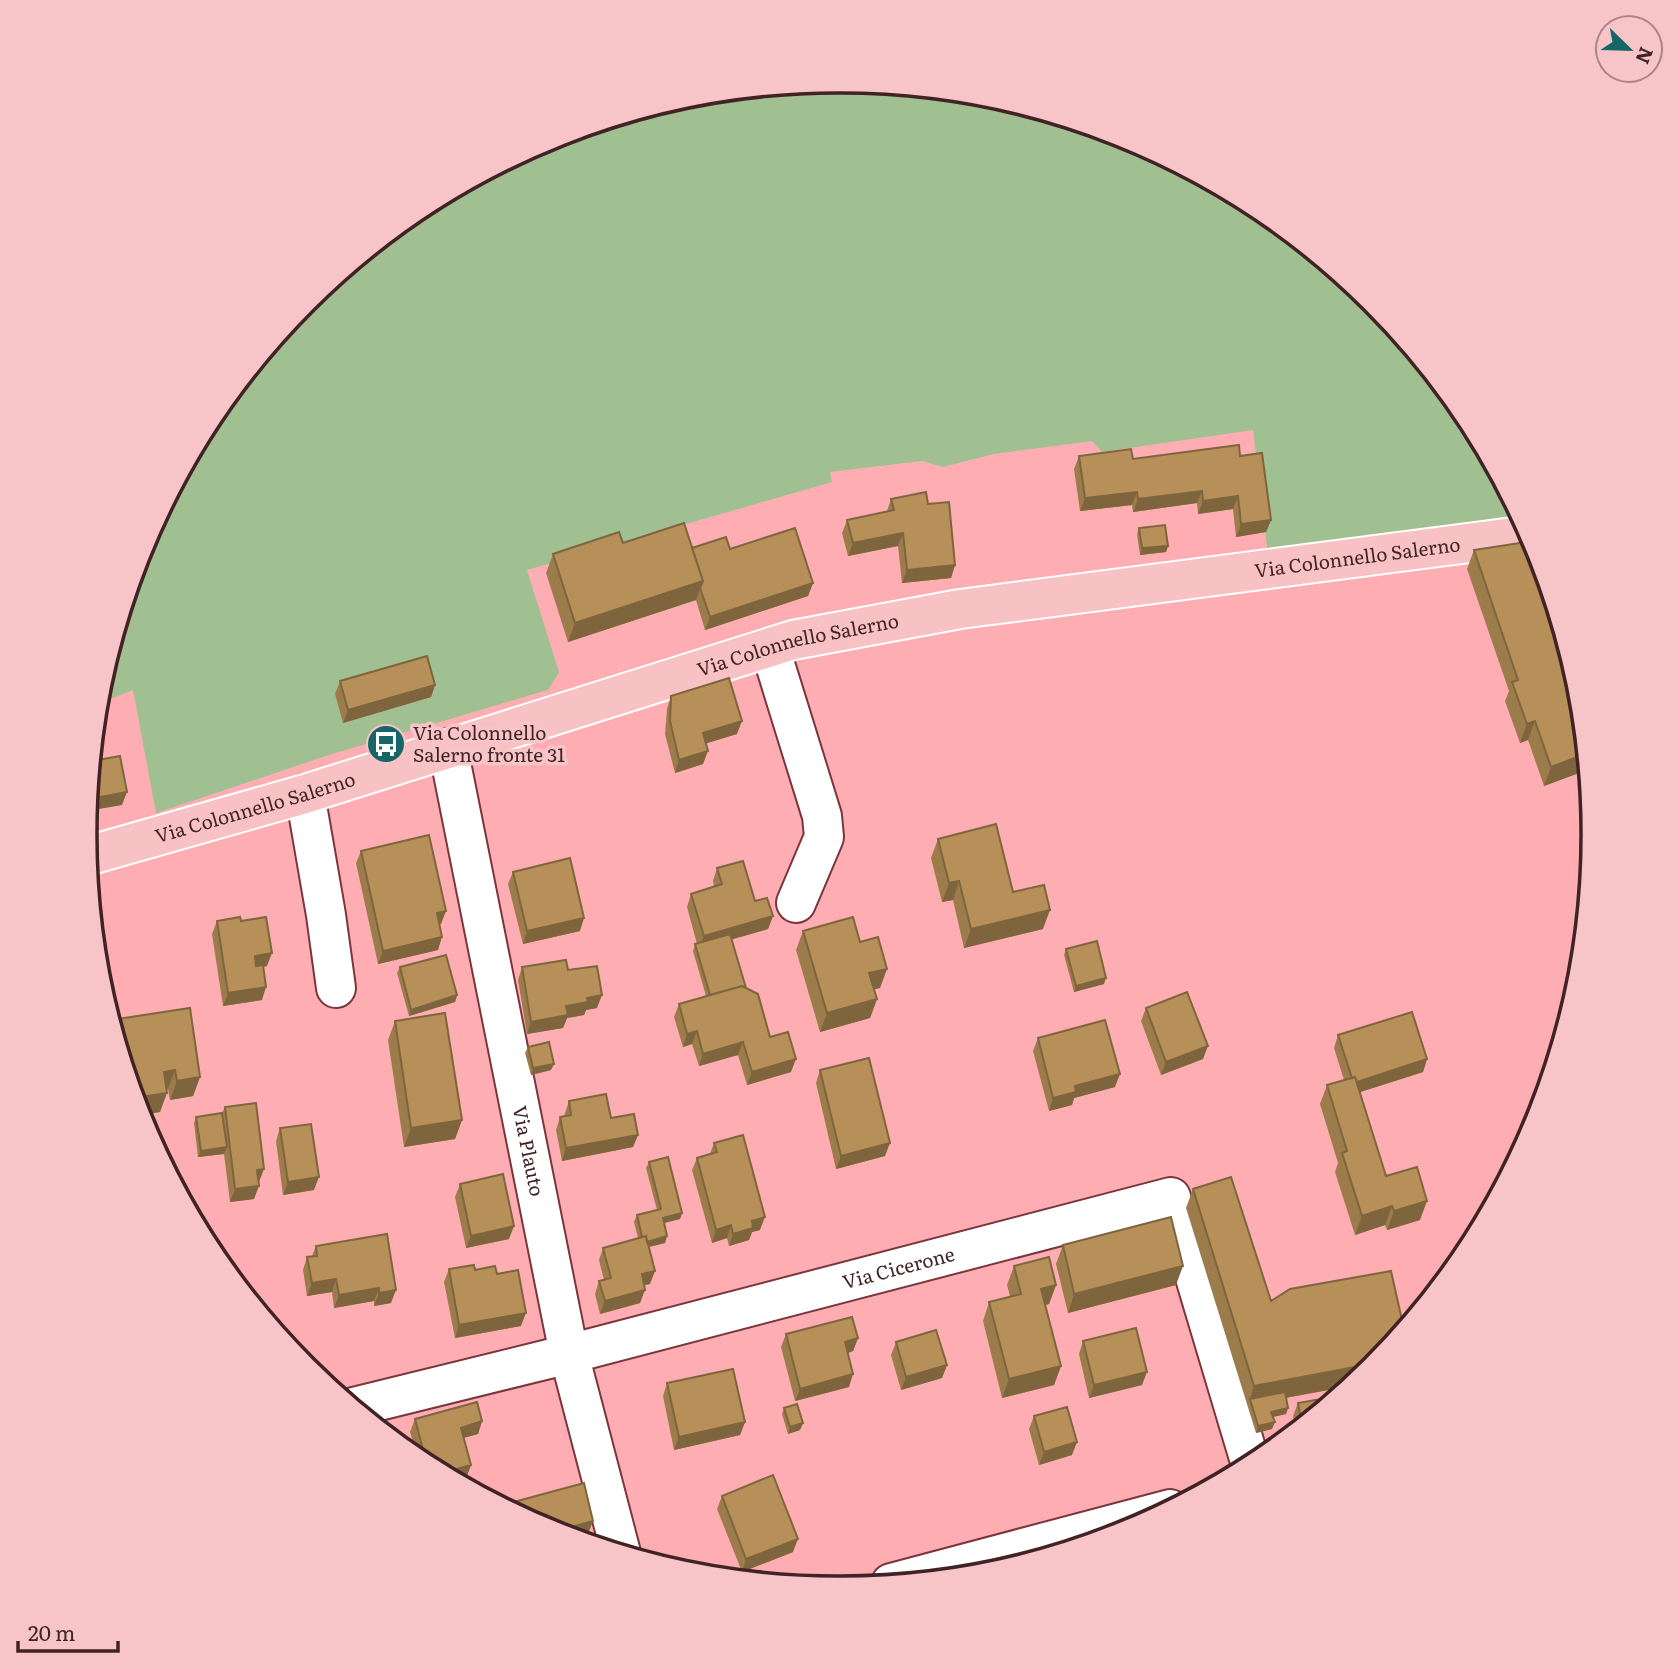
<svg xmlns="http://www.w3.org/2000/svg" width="1678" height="1669" viewBox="0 0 1678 1669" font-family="Literata,serif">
<rect width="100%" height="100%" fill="#feaeb2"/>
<path fill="#a0c091" d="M839 81 986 95 1128 138 1258 208 1372 302 1466 416 1519 515 1270 552 1267 547 1253 430 1102 452 1092 441 994 454 943 467 922 461 830 472 832 482 527 570 559 672 548 690 332 754 156 813 133 690 98 704 100 687 143 546 212 415 306 301 420 207 551 138 692 95Z"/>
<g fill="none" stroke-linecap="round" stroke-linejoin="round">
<defs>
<g id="minor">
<path d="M770 648 822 816 824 837 796 903"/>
<path id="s1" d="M448 748 569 1354 621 1553"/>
<path d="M305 794 326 915 336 988"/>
<path id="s2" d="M354 1407 569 1354 1171 1197 1251 1465"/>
<path d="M891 1583 1170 1509"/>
</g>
<g id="major">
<path id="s3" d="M87 856 305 794 793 640 960 609 1530 535"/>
</g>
</defs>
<use href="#minor" stroke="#79363c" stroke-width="42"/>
<use href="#major" stroke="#fff" stroke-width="42"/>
<use href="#minor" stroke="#fff" stroke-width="38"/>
<use href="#major" stroke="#f8c2c5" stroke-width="38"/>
</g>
<path fill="#9d7c4c" d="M1079 456 1133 459 1240 456 1271 520 1266 532 1236 537 1233 509 1198 514 1197 503 1133 512 1132 505 1080 511 1074 469Z
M891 499 928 504 955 565 951 578 902 583 898 546 848 556 842 533 847 520 887 511Z
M1139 528 1168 546 1166 552 1140 555 1137 534Z
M623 543 730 549 813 583 808 596 705 630 696 600 568 642 546 573 553 554Z
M1474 550 1587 770 1544 786 1528 740 1520 743 1505 701 1509 691 1467 569Z
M340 681 435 685 431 697 343 723 335 694Z
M671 696 737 734 706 743 703 764 675 773 665 734 667 709Z
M938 839 1013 892 1043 929 964 948 953 900 942 902 931 858Z
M361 851 441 924H440L438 950 378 964 356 863Z
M717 868 773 916 768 929 732 939 746 988 770 1037 791 1072 747 1085 738 1055 699 1066 692 1044 683 1047 674 1017 679 1004 706 996 693 951 695 944H697L687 907 691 894 714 887 713 881Z
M513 872 580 931 523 944 508 884Z
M1588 888 1583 937 1576 903 1580 890Z
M217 921H241L267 966 263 967 262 1000 223 1006 212 934Z
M803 931 860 942 880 988 874 989 877 999 870 1018 820 1032 796 950Z
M1066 949 1104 984 1074 992 1064 955Z
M400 967 457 995 455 1002 409 1016 397 973Z
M522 967 568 970 597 1008 586 1010 584 1015 567 1018 563 1028 527 1034 518 980Z
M1146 1008 1203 1059 1161 1075 1141 1021Z
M111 1020 200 1077 193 1096 170 1100 168 1089 166 1090 160 1112 140 1115Z
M395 1021 462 1120 455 1139 404 1147 388 1040Z
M1338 1035 1427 1059 1423 1072 1360 1092 1386 1176 1420 1220 1387 1230 1385 1225 1355 1235 1335 1172 1338 1163 1320 1104 1327 1085 1344 1080 1334 1048Z
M1038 1038 1115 1087 1074 1098 1072 1105 1049 1111 1033 1051Z
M528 1047 551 1070 531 1075 525 1053Z
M820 1070 885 1156 836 1169 816 1083Z
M569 1101 638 1135 633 1147 562 1161 556 1130 560 1117 564 1116Z
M225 1107 259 1182H258L254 1199 230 1202 224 1154 198 1157 194 1123 196 1117 222 1113Z
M280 1128 314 1190 283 1195 276 1141Z
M714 1143 760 1230 752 1232 749 1240 729 1246 727 1238 712 1243 692 1170 697 1158 710 1154Z
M649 1162 682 1213 680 1219 664 1223 667 1236 665 1243 648 1247 650 1284 644 1285 640 1303 600 1314 595 1294 599 1281 604 1280 599 1260 603 1248 638 1238 634 1222 637 1215 657 1210 646 1168Z
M460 1184 509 1239 466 1248 455 1197Z
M1193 1189 1271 1301 1372 1368 1350 1386 1286 1398 1288 1408 1286 1414 1273 1417 1272 1429 1256 1433 1186 1208Z
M387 1234 391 1303 374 1306V1301L334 1308 332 1292 307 1296 303 1270 307 1257 312 1256 316 1246Z
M1063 1245 1176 1285 1068 1313 1056 1264Z
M1014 1266 1056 1285 1049 1304 1045 1305 1061 1366 1054 1385 1002 1398 983 1321 989 1302 1010 1296 1007 1285Z
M449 1269 475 1270 497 1274 521 1326 455 1338 444 1282Z
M786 1334 858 1338 853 1351 848 1353 849 1387 795 1401 781 1347Z
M1083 1341 1142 1385 1089 1398 1079 1354Z
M896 1342 947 1365 942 1378 901 1390 891 1355Z
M667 1383 745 1422 740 1435 674 1450 663 1396Z
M1338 1396 1296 1430 1293 1416 1298 1403Z
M784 1408 803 1423 800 1430 788 1434 782 1414Z
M1034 1416 1072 1455 1039 1465 1029 1429Z
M415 1419 482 1421 478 1434 463 1438 471 1465 466 1478 456 1481 418 1459 410 1432Z
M722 1496 793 1552 742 1572 717 1509Z"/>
<path fill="#7f653e" d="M1202 491 1197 503 1133 512 1138 499Z
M1137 492 1132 505 1080 511 1085 498Z
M1238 496 1233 509 1198 514 1203 501Z
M1271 520 1266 532 1236 537 1241 524Z
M903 533 898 546 848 556 853 543Z
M1168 546 1166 552 1140 555 1142 548Z
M955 565 951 578 902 583 907 570Z
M703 581 696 600 568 642 575 623Z
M813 583 808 596 705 630 710 617Z
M435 685 431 697 343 723 348 710Z
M1580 706 1582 722 1569 727 1576 708Z
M742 721 737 734 698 746 703 733Z
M1535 721 1528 740 1520 743 1527 724Z
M708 751 703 764 675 773 679 760Z
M1585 754 1587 770 1544 786 1551 767Z
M127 792 122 805 99 809 97 816 87 818 88 806 100 797Z
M959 881 953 900 942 902 949 883Z
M1050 910 1043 929 964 948 971 929Z
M446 911 441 924 432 926 437 913Z
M773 916 768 929 699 949 704 936Z
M584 918 580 931 523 944 527 931Z
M442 937 438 950 378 964 383 951Z
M272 953 267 966 250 969 255 956Z
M887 969 880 988 863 992 869 973Z
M1106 978 1104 984 1074 992 1076 986Z
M266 987 262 1000 223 1006 228 993Z
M457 995 455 1002 409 1016 411 1010Z
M602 995 597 1008 586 1010 584 1015 567 1018 563 1028 527 1034 531 1022 587 998Z
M877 999 870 1018 820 1032 827 1013Z
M697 1031 692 1044 683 1047 687 1034Z
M743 1042 738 1055 699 1066 703 1054Z
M1208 1046 1203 1059 1161 1075 1166 1062Z
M796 1059 791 1072 747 1085 752 1072Z
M1427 1059 1423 1072 1348 1096 1353 1083Z
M554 1064 551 1070 531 1075 533 1068Z
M175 1070 168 1089 157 1091 164 1072Z
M1120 1074 1115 1087 1074 1098 1072 1105 1049 1111 1053 1098 1075 1086Z
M200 1077 193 1096 170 1100 177 1081Z
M167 1093 160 1112 140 1115 135 1098Z
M462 1120 455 1139 404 1147 411 1128Z
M638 1135 633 1147 562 1161 566 1148Z
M890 1143 885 1156 836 1169 841 1156Z
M227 1147 224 1154 198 1157 201 1151Z
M264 1169 259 1182 252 1183 257 1170Z
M319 1177 314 1190 283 1195 288 1182Z
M259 1186 254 1199 230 1202 235 1189Z
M1427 1201 1420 1220 1387 1230 1394 1211Z
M1392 1206 1385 1225 1355 1235 1362 1216Z
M682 1213 680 1219 660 1224 663 1218Z
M765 1217 760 1230 752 1232 749 1240 729 1246 733 1234 752 1221Z
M731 1225 727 1238 712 1243 716 1230Z
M514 1226 509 1239 466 1248 471 1236Z
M667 1236 665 1243 641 1249 643 1243Z
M1183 1266 1176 1285 1068 1313 1074 1294Z
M655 1271 650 1284 637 1287 642 1274Z
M336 1279 332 1292 307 1296 312 1283Z
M1056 1285 1049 1304 1034 1308 1041 1289Z
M379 1288 374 1301 334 1308 339 1295Z
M396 1290 391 1303 374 1306 379 1293Z
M645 1290 640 1303 600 1314 605 1301Z
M526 1313 521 1326 455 1338 459 1325Z
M858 1338 853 1351 841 1355 845 1342Z
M1376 1363 1372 1368 1350 1386 1251 1404 1250 1399 1254 1386Z
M947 1365 942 1378 901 1390 906 1377Z
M1061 1366 1054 1385 1002 1398 1009 1379Z
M1147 1372 1142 1385 1089 1398 1094 1385Z
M853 1374 849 1387 795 1401 800 1389Z
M1288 1408 1286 1414 1268 1418 1271 1412Z
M482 1421 478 1434 456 1440 461 1428Z
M745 1422 740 1435 674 1450 679 1437Z
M1275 1422 1272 1429 1256 1433 1258 1426Z
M803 1423 800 1430 788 1434 790 1427Z
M1077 1442 1072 1455 1039 1465 1044 1452Z
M471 1465 466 1478 456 1481 442 1473Z
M593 1521 588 1534 573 1538 553 1532Z
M798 1539 793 1552 742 1572 746 1559Z"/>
<path fill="#b69058" stroke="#7f653e" stroke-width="2" d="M1239 445 1240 456 1262 453 1271 520 1241 524 1238 496 1203 501 1202 491 1138 499 1137 492 1085 498 1079 456 1131 449 1133 459Z
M926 492 928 504 949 502 955 565 907 570 903 533 853 543 847 520 894 510 891 499Z
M684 523 703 581 575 623 553 554 619 532 623 543Z
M1165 525 1168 546 1142 548 1139 528Z
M795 528 813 583 710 617 700 588 703 581 692 548 726 537 730 549Z
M1533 541 1536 546 1579 688 1580 706 1576 708 1580 720 1582 719 1585 754 1551 767 1535 721 1527 724 1512 682 1518 680 1474 550Z
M427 656 435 685 348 710 340 681Z
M729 678 742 721 703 733 708 751 679 760 670 721 671 696Z
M120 756 127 792 100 797 101 803 88 806 92 761Z
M996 824 1013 892 1044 885 1050 910 971 929 959 881 949 883 938 839Z
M429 835 446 911 437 913 442 937 383 951 361 851Z
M570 858 584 918 527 931 513 872Z
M743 861 755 901 767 898 773 916 704 936 691 894 722 884 717 868Z
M1588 888 1585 913 1580 890Z
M240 917 241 921 266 917 272 953 255 956 256 966 263 965 266 987 228 993 217 921Z
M853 917 860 942 878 937 887 969 869 973 877 999 827 1013 803 931Z
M730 934 746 988 742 986 710 995 695 944Z
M1097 941 1106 978 1076 986 1066 949Z
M446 955 457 995 411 1010 400 967Z
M566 960 568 970 597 966 602 995 587 998 588 1002 566 1006 568 1015 531 1022 522 967Z
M742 986 758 994 770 1037 788 1032 796 1059 752 1072 743 1042 703 1054 697 1031 687 1034 679 1004Z
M1187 992 1208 1046 1166 1062 1146 1008Z
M190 1008 200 1077 177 1081 175 1070 164 1072 167 1093 135 1098 126 1068 124 1055H122L111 1020Z
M1412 1012 1427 1059 1357 1082 1355 1077 1352 1078 1338 1035Z
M445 1013 462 1120 411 1128 395 1021Z
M1105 1020 1120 1074 1075 1086 1076 1092 1053 1098 1038 1038Z
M549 1042 554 1064 533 1068 528 1047Z
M869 1058 890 1143 841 1156 820 1070Z
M1355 1077 1386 1176 1417 1167 1427 1201 1394 1211 1392 1206 1362 1216 1342 1153 1347 1151 1327 1085Z
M606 1094 611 1118 634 1114 638 1135 566 1148 560 1117 571 1115 569 1101Z
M256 1103 264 1169 257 1170 259 1186 235 1189 225 1107Z
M222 1113 227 1147 201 1151 196 1117Z
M311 1124 319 1177 288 1182 280 1128Z
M743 1135 765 1217 752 1221 753 1228 733 1234 731 1225 716 1230 697 1158 717 1152 714 1143Z
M668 1157 682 1213 663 1218 667 1236 647 1242 646 1236 642 1237 637 1215 661 1209 649 1162Z
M503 1174 514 1226 471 1236 460 1184Z
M1231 1177 1271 1301 1290 1289 1391 1271 1404 1329 1376 1363 1254 1386 1193 1189Z
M1171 1217 1183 1266 1074 1294 1063 1245Z
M387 1234 396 1290 379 1293V1288L339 1295 336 1279 312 1283 307 1257 317 1256 316 1246Z
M646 1236 655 1271 642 1274 645 1290 605 1301 599 1281 611 1278 603 1248Z
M1049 1257 1056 1285 1041 1289 1061 1366 1009 1379 989 1302 1021 1294 1014 1266Z
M474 1265 475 1270 495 1266 497 1274 518 1270 526 1313 459 1325 449 1269Z
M852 1317 858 1338 845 1342 853 1374 800 1389 786 1334Z
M1136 1328 1147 1372 1094 1385 1083 1341Z
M936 1330 947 1365 906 1377 896 1342Z
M733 1369 745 1422 679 1437 667 1383Z
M1285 1392 1288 1408 1271 1412 1275 1422 1258 1426 1250 1399Z
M1338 1396 1302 1425 1298 1403Z
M477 1402 482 1421 461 1428 471 1465 442 1473 427 1465 415 1419Z
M797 1404 803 1423 790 1427 784 1408Z
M1067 1407 1077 1442 1044 1452 1034 1416Z
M773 1475 798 1539 746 1559 722 1496Z
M584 1483 593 1521 553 1532 512 1510 510 1503Z"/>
<defs>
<symbol id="bus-disc" viewBox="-11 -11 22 22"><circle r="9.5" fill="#176667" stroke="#f7c5c7"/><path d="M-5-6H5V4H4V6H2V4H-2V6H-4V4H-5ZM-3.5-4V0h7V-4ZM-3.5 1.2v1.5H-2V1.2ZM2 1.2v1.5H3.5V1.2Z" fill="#fff"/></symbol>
</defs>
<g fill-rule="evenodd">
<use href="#bus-disc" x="364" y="722" width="44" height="44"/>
</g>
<g text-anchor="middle" stroke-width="7" stroke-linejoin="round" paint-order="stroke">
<g font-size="19" fill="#422325" stroke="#f7c5c7">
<text dy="7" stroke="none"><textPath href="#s3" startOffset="1309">Via Colonnello Salerno</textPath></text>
<text dy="7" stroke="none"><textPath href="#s3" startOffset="742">Via Colonnello Salerno</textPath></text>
<text dy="7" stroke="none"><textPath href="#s3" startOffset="175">Via Colonnello Salerno</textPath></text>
<text dy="7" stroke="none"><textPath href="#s1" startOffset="411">Via Plauto</textPath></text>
<text dy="7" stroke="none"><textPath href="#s2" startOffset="562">Via Cicerone</textPath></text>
</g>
<g font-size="19" fill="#422325" stroke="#f7c5c7" text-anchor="start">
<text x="413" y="740">Via Colonnello<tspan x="413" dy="22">Salerno fronte 31</tspan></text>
</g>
</g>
<path d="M0 0H1678V1669H0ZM838 93H840A741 741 0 0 1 1581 834V835A741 741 0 0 1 840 1576H838A741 741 0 0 1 97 835V834A741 741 0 0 1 838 93Z" fill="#f7c5c7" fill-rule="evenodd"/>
<path fill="none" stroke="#422325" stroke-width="3.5" d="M838 93H840A741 741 0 0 1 1581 834V835A741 741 0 0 1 840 1576H838A741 741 0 0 1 97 835V834A741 741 0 0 1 838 93Z"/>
<g transform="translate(1629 49) rotate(113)"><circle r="33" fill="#f7c5c7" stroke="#af8486" stroke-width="2"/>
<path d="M0-5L12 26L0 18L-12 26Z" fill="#176667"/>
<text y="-10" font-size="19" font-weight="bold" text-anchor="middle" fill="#422325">N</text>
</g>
<path d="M18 1641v10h100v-10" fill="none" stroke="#422325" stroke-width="3.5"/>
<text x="28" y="1641" font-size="21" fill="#422325" stroke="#f7c5c7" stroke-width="5" paint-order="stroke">20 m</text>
</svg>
